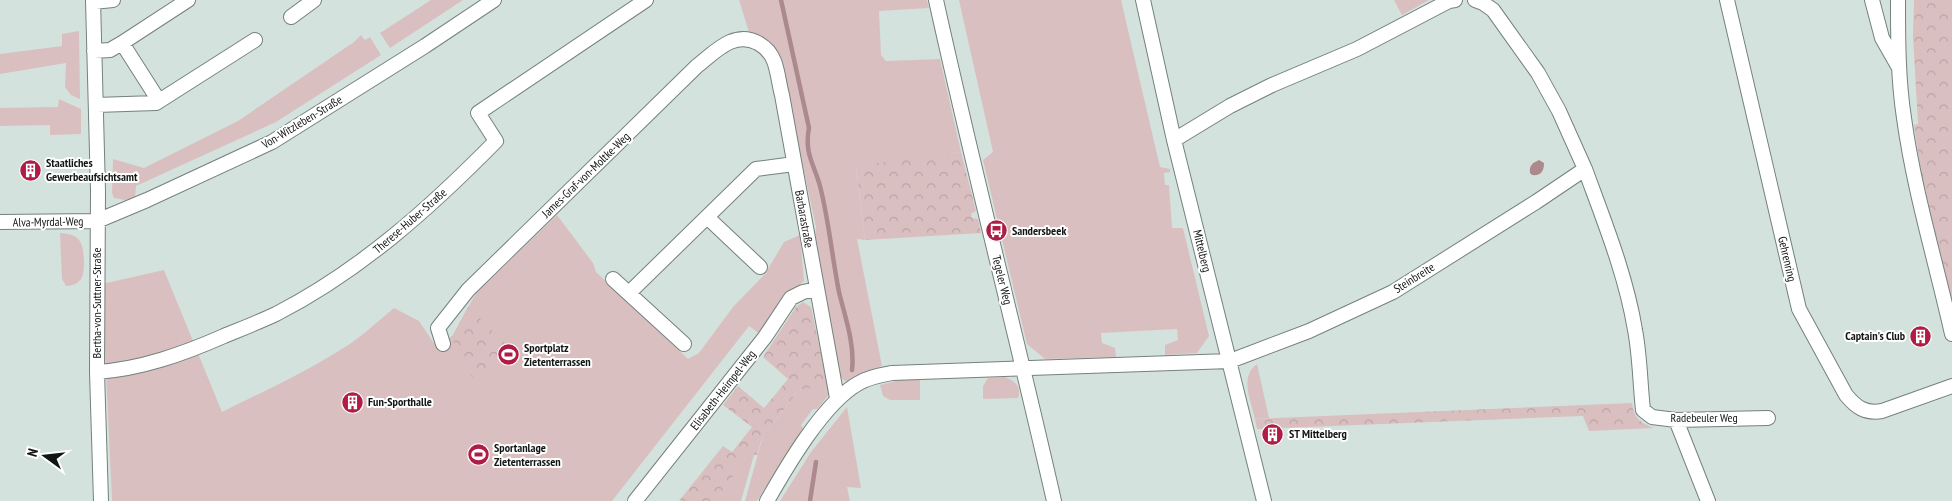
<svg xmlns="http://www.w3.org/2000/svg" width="1952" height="501" viewBox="0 0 1952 501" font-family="'PT Sans Narrow',sans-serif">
<defs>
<pattern id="park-crowns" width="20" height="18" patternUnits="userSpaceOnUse" patternTransform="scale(1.25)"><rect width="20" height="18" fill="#dabfc1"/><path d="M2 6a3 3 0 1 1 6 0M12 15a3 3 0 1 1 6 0" fill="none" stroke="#baa3a5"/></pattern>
</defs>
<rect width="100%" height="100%" fill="#d4e2de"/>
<path fill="#dabfc1" d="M431 0H463L390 48 380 33Z
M739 0H927L929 8 879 11 881 55 886 61 940 59 961 152 856 167 865 240 857 239 882 366 863 372 846 382 839 376 814 249 816 227 779 55 767 39 749 32Z
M959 0H1121L1160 167 1170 169V172L1164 173 1165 185H1169L1172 228H1183L1209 336 1197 353 1165 355V345L1178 340 1177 329 1101 333 1102 343 1115 348 1116 357 1045 359 1027 344 983 160 993 152Z
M1394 0H1429L1402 15Z
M79 31 80 99 71 95 65 87 66 63 0 74V54L62 46V34Z
M361 35 365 40 370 37 381 55 276 122 136 186 135 198 125 200 114 198 112 193 113 159 144 168 238 121 354 42Z
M59 99 81 109V134L50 135V125L0 126V108L58 107Z
M557 215 593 263 596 272 688 359 699 353 733 307 765 274 784 242 800 235 804 281 781 303 760 334 749 326 612 501H112L102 284 164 270 222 412C260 393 300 375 337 352 358 340 376 323 394 308L419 321 437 348 453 335 476 293Z
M60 233C81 234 83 243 84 261 84 275 83 285 66 286L62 279Z
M1257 364 1269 418 1255 419C1251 400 1239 377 1257 364Z
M1005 377C1015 381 1022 387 1018 398L983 399V386L988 378Z
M900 380H920V400H890L883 396 880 385Z
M806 387 829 391 828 396 817 409H813L801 425 803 428 757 501H745L764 432 779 416 799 390Z
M847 407 861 488 847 487 850 501H780L811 452Z
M749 453 754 455 741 501H715Z"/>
<path fill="url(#park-crowns)" d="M1914 0H1952V306L1921 172 1914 125 1918 124 1913 36Z
M961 152 976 211 971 214 972 218 978 219 981 233 865 240 856 166Z
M803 302 811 307 829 391 806 388 799 390 779 416 764 432 757 455 749 454 715 501H679L723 446 732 452 752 427 723 405 738 386 764 408 788 379 763 357 796 307Z
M468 307 509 347 476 381 455 359 453 335Z
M1632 403C1634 418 1640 423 1654 428L1589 431 1583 416 1257 429 1255 419Z"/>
<path fill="#ac898d" d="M1539 160 1544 163C1544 171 1541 176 1532 175L1530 173C1529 166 1532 163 1539 160Z"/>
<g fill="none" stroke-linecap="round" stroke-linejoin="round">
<path stroke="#ac898d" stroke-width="4.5" d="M781 0 809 128C804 153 814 164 820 186 829 221 832 257 839 292 845 317 855 344 852 370
M810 501 816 462"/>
<defs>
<path id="street" d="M93 0 98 191 97 372 101 501
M936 0C973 168 1016 334 1054 501
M1143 0 1174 140 1264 501
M1727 0 1799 309 1846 395C1856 407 1865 414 1882 411L1952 386
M1872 0 1882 38 1898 66
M1898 0C1898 39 1898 79 1904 118 1914 191 1936 262 1952 334
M93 2 113 0
M291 17 314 0
M94 51 110 50 122 43
M159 101 122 43 188 0
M96 105 156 103 255 40
M1174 140 1230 106 1272 85 1357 49 1449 1 1455 0
M1585 169C1604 221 1626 275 1635 330 1640 356 1640 383 1643 410L1652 417 1676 420 1768 418
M707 217 760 267
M0 222 97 221 147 200 272 142 425 46 494 0
M613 279 684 344
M629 293 756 169 794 164
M443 344 438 328 468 290 697 66C715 52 734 30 758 43 765 47 771 53 774 61 778 71 779 84 782 95L837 398
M97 372C141 369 183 354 224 336 241 329 259 322 276 314 360 271 430 208 496 141L478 113 646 0
M1676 420 1708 501
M635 501 765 337 791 298 803 292 817 289
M767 501C787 466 824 402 859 383 869 377 881 375 892 373L1230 361 1309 331 1393 292 1536 202 1585 169 1559 111 1538 73 1493 10 1483 3 1475 0"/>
</defs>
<use href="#street" stroke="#74817d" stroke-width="16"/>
<use href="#street" stroke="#fff" stroke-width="14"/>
</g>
<defs>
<symbol id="building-disc" viewBox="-11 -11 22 22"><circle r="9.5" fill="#af1c46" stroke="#fff"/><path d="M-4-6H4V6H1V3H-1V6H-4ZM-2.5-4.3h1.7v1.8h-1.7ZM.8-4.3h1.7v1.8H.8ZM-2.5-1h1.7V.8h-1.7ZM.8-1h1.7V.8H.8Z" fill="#fff"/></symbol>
<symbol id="bus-disc" viewBox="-11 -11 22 22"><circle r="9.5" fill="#af1c46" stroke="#fff"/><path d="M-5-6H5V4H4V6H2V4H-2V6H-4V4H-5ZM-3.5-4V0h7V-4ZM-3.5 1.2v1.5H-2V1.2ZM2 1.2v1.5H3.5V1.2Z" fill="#fff"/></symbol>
<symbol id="stadium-disc" viewBox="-11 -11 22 22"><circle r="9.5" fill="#af1c46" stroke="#fff"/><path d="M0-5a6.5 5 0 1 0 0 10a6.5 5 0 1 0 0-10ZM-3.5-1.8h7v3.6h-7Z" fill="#fff"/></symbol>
</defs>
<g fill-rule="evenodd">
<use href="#building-disc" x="18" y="158" width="25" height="25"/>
<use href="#bus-disc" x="984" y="218" width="25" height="25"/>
<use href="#building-disc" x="1908" y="324" width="25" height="25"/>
<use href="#stadium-disc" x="496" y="342" width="25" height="25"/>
<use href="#building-disc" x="340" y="390" width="25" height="25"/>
<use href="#building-disc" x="1260" y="422" width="25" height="25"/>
<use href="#stadium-disc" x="466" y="442" width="25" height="25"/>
</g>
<g text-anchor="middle" stroke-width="4" stroke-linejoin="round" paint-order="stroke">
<g font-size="12" fill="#111614" stroke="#fff">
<text transform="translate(302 122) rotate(-31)" y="4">Von-Witzleben-Straße</text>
<text transform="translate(586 175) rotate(-44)" y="4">James-Graf-von-Moltke-Weg</text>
<text transform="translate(804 219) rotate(80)" y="4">Barbarastraße</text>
<text transform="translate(410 221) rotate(-41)" y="4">Therese-Huber-Straße</text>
<text transform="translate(48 222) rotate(-1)" y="4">Alva-Myrdal-Weg</text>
<text transform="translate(1202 251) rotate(76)" y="4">Mittelberg</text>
<text transform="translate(1787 259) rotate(77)" y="4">Gehrenring</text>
<text transform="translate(1414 278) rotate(-32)" y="4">Steinbreite</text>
<text transform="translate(1002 280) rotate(76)" y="4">Tegeler Weg</text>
<text transform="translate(97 303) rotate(-90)" y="4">Bertha-von-Suttner-Straße</text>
<text transform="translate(723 390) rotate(-52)" y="4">Elisabeth-Heimpel-Weg</text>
<text x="1704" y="422">Radebeuler Weg</text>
</g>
<g font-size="12" font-weight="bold" fill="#111614" stroke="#fff" text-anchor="start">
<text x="46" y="167">Staatliches<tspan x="46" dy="14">Gewerbeaufsichtsamt</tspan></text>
<text x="1012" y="235">Sandersbeek</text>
<text x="1905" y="340" text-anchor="end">Captain's Club</text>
<text x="524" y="352">Sportplatz<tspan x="524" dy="14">Zietenterrassen</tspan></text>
<text x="368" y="406">Fun-Sporthalle</text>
<text x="1289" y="438">ST Mittelberg</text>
<text x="494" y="452">Sportanlage<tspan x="494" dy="14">Zietenterrassen</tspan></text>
</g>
</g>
<g transform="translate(45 456) rotate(285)" stroke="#ffffff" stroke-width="4" paint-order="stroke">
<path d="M0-4L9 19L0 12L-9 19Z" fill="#111614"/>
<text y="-8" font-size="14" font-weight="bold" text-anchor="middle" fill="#111614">N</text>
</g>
</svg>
